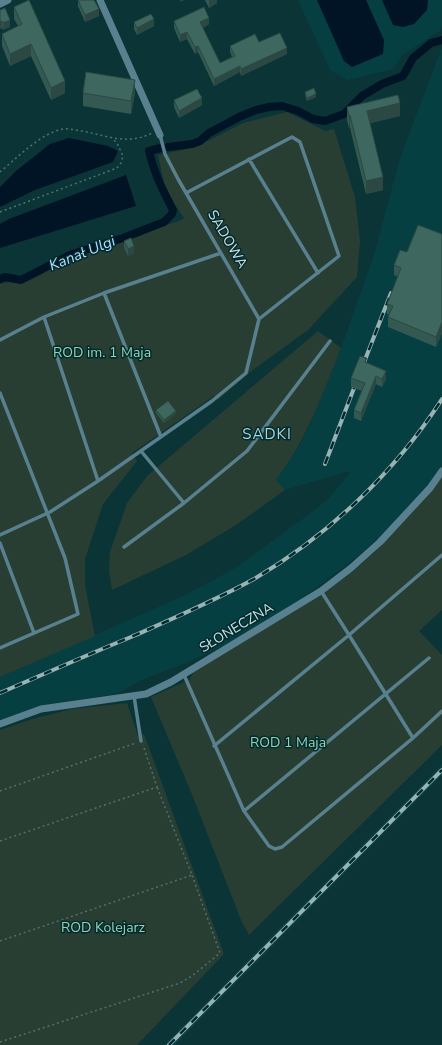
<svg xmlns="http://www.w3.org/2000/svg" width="442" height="1045" viewBox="0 0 442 1045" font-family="'Nunito Sans',sans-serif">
<rect width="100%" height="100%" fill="#0b3437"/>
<path fill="#063f42" d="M298 0H442V27L441 30 401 56 398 62 393 69 348 80 330 70Z
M442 47V466L429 483 389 528 359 555 318 587 296 602 229 643 191 661 141 680 122 691 115 694 50 704 0 720V677L181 597 219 577 237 567 312 512 327 500 350 473 346 472 285 490 276 480 299 446 311 423 341 348 374 255 400 158Z
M442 764V775L175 1045H164Z"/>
<path fill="#283e32" d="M287 112 325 131 334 129 355 197 360 241 357 277 308 330 254 369 218 400 214 396 132 453 137 461 103 504 85 559V585L95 636 0 677V284L29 277 73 255 179 221 184 218 166 192 158 155 196 147 243 123Z
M318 331 341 348C322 395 308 438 276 480L285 490 236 525 186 555 112 590 109 571 110 552 127 503 147 476Z
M442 476V610L419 631 442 655V745L249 935 241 920 193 797 151 697 189 680 194 672 323 594 353 571 375 552 436 484Z
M127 703 138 736 144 734 224 954 137 1045H0V730L32 719 72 709Z"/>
<path fill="#001426" d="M317 0H366L384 40 383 54 352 67 344 61Z
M382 0H428L427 10 414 24 403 27 393 25Z
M69 138 108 146 118 151 113 162 35 190 0 207V187L16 171 50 144Z
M126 175 136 206 0 248V224L9 219Z"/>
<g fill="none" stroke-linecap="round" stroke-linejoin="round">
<path stroke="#001426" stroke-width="8" d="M168 147 192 144 200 141 209 133 239 117 256 110 269 107 282 106 298 111 313 119 325 121 344 114 362 96 382 84 403 76 413 58 431 43 442 40
M0 279 5 277 21 280 72 254 123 238 164 222 172 214 173 210C163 190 154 174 149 151L161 148"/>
<path stroke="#507174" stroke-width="1.5" stroke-dasharray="2 3" stroke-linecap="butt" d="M0 172C17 158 41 133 63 129 68 128 75 130 81 131 106 135 127 146 152 133
M0 212 117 168 121 163 123 156 117 143 112 138
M0 791 136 743
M0 841 157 787 143 745
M0 941 192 875 157 787
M0 1042 180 983 192 976 220 953 192 875"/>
<path stroke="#59808e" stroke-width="3.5" d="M249 159 318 273
M186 193 292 137 300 142 339 256 259 319
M104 293 221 253
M44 317 104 293 161 437
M0 340 44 317 98 481
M0 393 65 558 78 614 0 648
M141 451 184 503
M0 535 50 512 98 481 212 401 246 373 259 319 178 179 165 154 160 135
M0 543 34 633
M124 547 184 503 247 451 330 341
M321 591 349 635 442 555
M184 675 244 811 269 846 275 849 282 847 413 738 349 635 214 746
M134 696 141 741
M413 738 442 711
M244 811 429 658"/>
<path stroke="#59808e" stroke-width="7" d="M100 0 160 135
M0 4 8 0
M0 724 41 709 146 694 171 682 321 591 351 568 380 542 430 488 442 471"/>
<defs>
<path id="rail" d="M363 365 391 293
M325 464 354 388
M0 693C44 674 87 655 131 637 172 619 214 601 254 579 329 535 395 472 442 399
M169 1045 442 770"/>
</defs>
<use href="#rail" stroke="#99b3b5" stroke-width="4"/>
<use href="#rail" stroke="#002a2d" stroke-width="2.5" stroke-dasharray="8" stroke-linecap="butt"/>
</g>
<path fill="#345952" d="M78 0 99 16 85 22 78 6Z
M205 0H217V3L209 8Z
M14 7 65 93 51 100 31 56 10 66 2 46V34L18 26 14 19Z
M0 10 10 27 3 30 2 28 0 29Z
M174 21 209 24 203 28 220 63 232 57 230 52V46L259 42 287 54 241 76 240 72 214 86 198 52 195 54 187 39 180 42 174 28Z
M134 22 154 26 137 35 134 29Z
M305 92 316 97 307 101 305 95Z
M83 93H135L131 114 83 106Z
M174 100 202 105 179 118 174 107Z
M347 107 400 116 370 123 383 190 366 194 350 128H349L347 120Z
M442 234V333L436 347 388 327V317L389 315 387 314V304L398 277 394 275V265L407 252Z
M124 241 134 253 128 256 124 248Z
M366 363 386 379 382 387 376 384 361 421 354 418V410L362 391 351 387V378Z
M156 410 176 414 164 423 156 413Z"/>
<path fill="#2b4842" d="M180 0H185L180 2Z
M209 0H217V3L209 8Z
M99 9V16L85 22V15Z
M209 18V24L200 29V22Z
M154 19V26L137 35V28Z
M10 20V27L3 30V23Z
M2 21V28L0 29V22Z
M187 32V39L180 42V35Z
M31 44V56L10 66V54Z
M198 46V52L195 54V47Z
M287 48V54L241 76V69Z
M240 66V72L214 86V79Z
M135 80V93L131 114V101Z
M65 81V93L51 100V88Z
M316 94V97L307 101V98Z
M202 98V105L179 118V111Z
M400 103V116L367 124V111Z
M350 115V128H349V116Z
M383 177V190L366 194V181Z
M134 246V253L128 256V249Z
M442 322V333L436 347V337Z
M386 371V379L382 387V379Z
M376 376V384L361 421V413Z
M176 411V414L164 423V420Z"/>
<path fill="#3d675f" stroke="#2b4842" d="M29 0 65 81 51 88 31 44 10 54 2 34 22 24 14 7Z
M78 0H94L99 9 85 15Z
M204 7 209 18 200 22 220 63 235 56 230 46 255 34 259 42 280 33 287 48 241 69 240 66 214 79 198 46 195 47 187 32 180 35 174 21Z
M5 8 10 20 3 23 2 21 0 22V10Z
M151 14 154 19 137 28 134 22Z
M86 72 135 80 131 101 83 93Z
M314 88 316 94 307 98 305 92Z
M197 89 202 98 179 111 174 100Z
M398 95 400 103 367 111 383 177 366 181 350 115 349 116 347 107Z
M418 225 442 234V322L436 337 388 317 393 306 387 304 401 268 394 265 400 250 407 252Z
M131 238 134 246 128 249 124 241Z
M360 356 366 358 365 362 386 371 382 379 376 376 361 413 354 410 365 383 351 378Z
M168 401 176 411 164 420 156 410Z"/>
<g text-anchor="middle" stroke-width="3" stroke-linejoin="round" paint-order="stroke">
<g font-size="14" fill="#cde1e3" stroke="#002a2d">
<text transform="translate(228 239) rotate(60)" y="5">SADOWA</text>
<text transform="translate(236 627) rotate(-31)" y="5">SŁONECZNA</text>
</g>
<g font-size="14" fill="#96d3b1" stroke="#002a2d">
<text x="102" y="357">ROD im. 1 Maja</text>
<text x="288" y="747">ROD 1 Maja</text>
<text x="103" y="932">ROD Kolejarz</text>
</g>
<g font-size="15" font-style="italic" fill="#b3ddfe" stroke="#002a2d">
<text transform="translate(82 253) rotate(-22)" y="5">Kanał Ulgi</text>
</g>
<g font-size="15" letter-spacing="1" fill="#acd6d9" stroke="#002a2d">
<text x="267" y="439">SADKI</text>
</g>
</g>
</svg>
